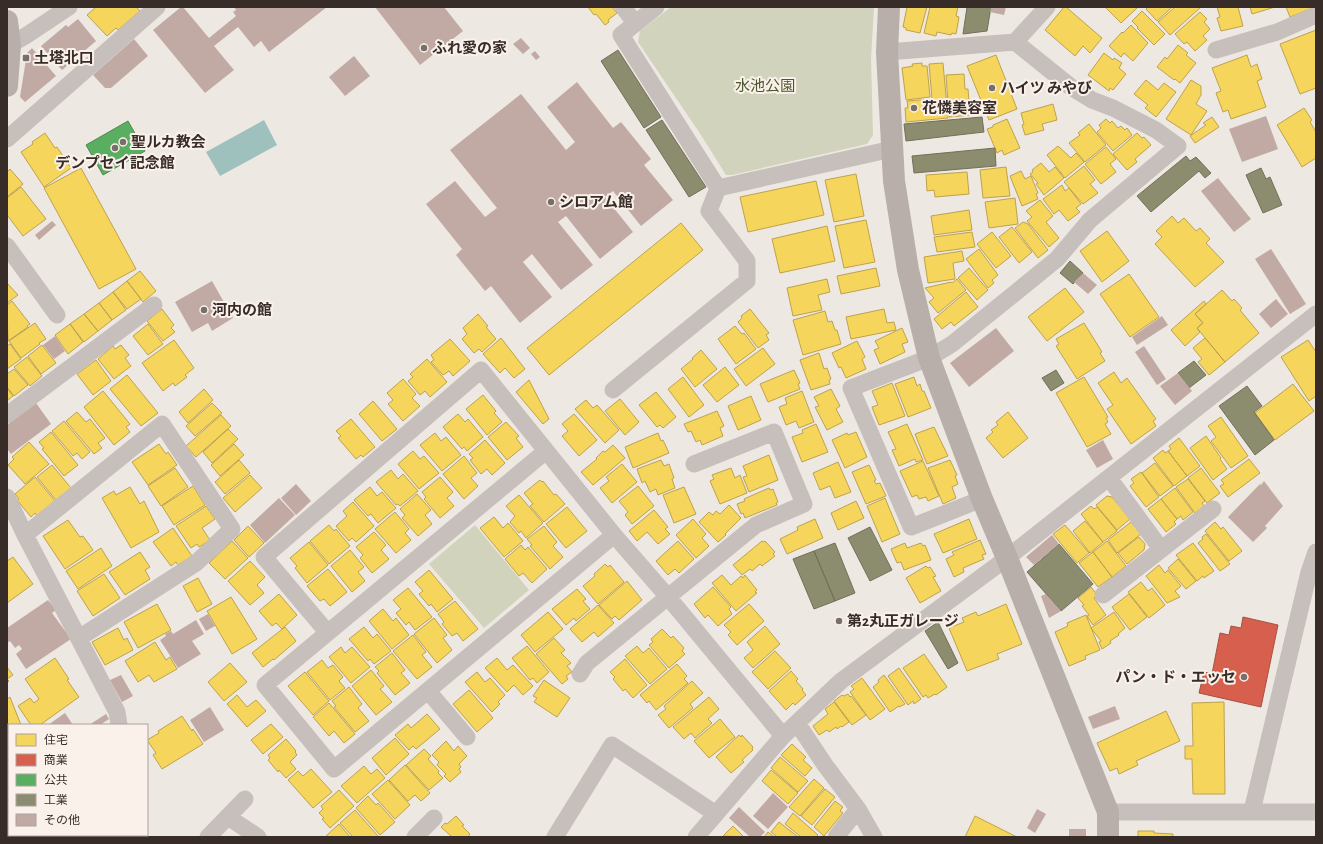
<svg xmlns="http://www.w3.org/2000/svg" width="1323" height="844" viewBox="0 0 1323 844" font-family="'Alegreya Sans','Noto Sans JP',sans-serif">
<rect width="100%" height="100%" fill="#eee8e2"/>
<path fill="#d1d3bc" d="M671 7H874L871 59 873 135 867 144 732 175H726L701 135 638 42 640 31Z
M475 525 529 590 484 628 429 564Z"/>
<path fill="#9ec1be" d="M264 120 277 145 220 176 206 152Z"/>
<path fill="#f6d55c" stroke="#bda24d" d="M96 7H136L140 11 118 30 116 28 107 36 87 15Z
M588 7H612L617 13 608 20 609 22 605 25 596 14 594 15Z
M907 7H927L920 33 906 30V28L903 27Z
M930 7H958L956 16 959 17 956 34 952 33 951 35 937 32 936 36 924 33Z
M1064 7H1066L1102 38 1090 53 1083 46 1075 56 1045 30Z
M1105 7H1136L1137 8 1121 23Z
M1148 7H1172L1157 21 1146 9Z
M1175 7H1201L1170 35 1158 22Z
M1217 7H1238L1243 26 1221 31 1217 18 1220 17Z
M1250 7H1275L1252 14Z
M1286 7H1315L1290 17Z
M1142 11 1165 34 1154 45 1137 28 1138 27 1132 21Z
M1200 12 1207 19 1204 22 1210 29 1203 36 1207 40 1195 51 1187 42 1184 44 1175 34Z
M1131 25 1148 43 1133 61 1124 53 1121 57 1109 46 1122 32 1123 33Z
M1316 30V88L1300 94 1280 44Z
M1178 45 1188 53 1186 55 1196 63 1180 83 1175 79 1174 80 1157 67 1165 57 1167 59Z
M1104 53 1113 60 1114 58 1122 63 1119 68 1126 74 1113 90 1110 88 1109 91 1088 75Z
M996 55 1017 109 989 120 967 66Z
M1247 55 1251 67 1257 64 1262 79 1257 81 1266 107 1231 119 1228 110 1223 112 1216 93 1221 91 1212 68Z
M922 63V66H927L930 97 906 100 902 68 913 66 912 64Z
M943 63 948 118 906 122 905 108H908L907 101 932 99 929 64Z
M964 74 965 89H968L969 101H972L973 115 949 117 946 75Z
M1146 80 1158 90 1164 83 1176 92 1156 117 1145 108 1148 105 1134 94Z
M1191 80 1201 86V95L1196 104 1207 111 1191 135 1166 119Z
M1053 104 1057 120 1042 124 1044 130 1025 135 1022 125 1024 124 1021 113Z
M1304 108 1312 120 1310 122 1316 132V158L1302 167 1277 125Z
M1212 117 1219 127 1195 143 1190 136 1206 125 1203 123Z
M1007 119 1020 148 1004 155 1002 150 997 153 987 129 993 127V125Z
M1106 119 1110 123 1112 121 1118 128 1121 126 1125 130 1127 128 1132 135 1113 151 1097 132 1101 128 1099 125Z
M1089 124 1106 145 1085 162 1069 143 1080 135 1078 133Z
M45 133 55 148 57 147 71 168 44 187 21 152 33 144 32 142Z
M1137 133 1142 138 1144 137 1151 145 1135 159 1137 162 1127 170 1113 154Z
M1058 146 1071 158 1076 153 1084 162 1065 178 1047 155Z
M1106 147 1116 159 1110 164 1116 172 1101 184 1085 164Z
M1041 163 1049 172 1055 167 1064 178 1044 195 1036 184 1038 183 1030 174 1033 172 1032 170Z
M1084 166 1095 180 1090 184 1098 193 1083 204 1064 182Z
M1006 167 1010 196 983 198 980 170Z
M81 168 136 269 99 289 44 188Z
M10 169 23 184 7 197V172Z
M1021 171 1025 179 1031 176 1038 193 1036 194 1038 199 1022 206 1010 176Z
M967 172 969 194 935 197 934 190 927 191 926 175Z
M856 174 864 216 834 222 825 180Z
M816 181 824 215 748 232 740 197Z
M1062 185 1065 191 1069 188 1081 204 1076 208 1080 212 1068 221 1059 210 1054 214 1043 199Z
M21 187 46 219 23 236 7 215V198Z
M1015 198 1018 224 989 228 985 202Z
M1040 200 1053 216 1046 222 1059 238 1049 247 1027 221 1032 217 1026 211Z
M969 210 972 230 934 235 931 216Z
M1172 216 1178 223 1184 218 1196 231 1200 228 1210 239 1206 243 1224 262 1195 287 1155 244 1162 237 1156 231Z
M866 220 875 262 844 268 835 226Z
M1023 222 1028 224 1048 250 1038 258 1015 228Z
M681 223 703 250 549 375 527 348Z
M827 226 835 261 780 273 772 239Z
M1012 227 1032 252 1019 263 999 237Z
M1107 231 1129 261 1102 282 1080 251Z
M972 232 975 247 937 252 934 237Z
M992 232 1011 256 996 268 977 244Z
M979 249 998 275 992 280 994 283 988 288 966 259Z
M962 251 964 261 953 263 955 279 928 283 924 257Z
M876 268 880 286 841 294 837 276Z
M969 268 988 290 977 300 958 278Z
M140 271 156 291 143 302 127 281Z
M1129 274 1159 317 1130 337 1100 294Z
M827 279 830 292 818 295 822 310 793 316 787 288Z
M957 279 966 290 938 313 929 302 934 298 925 288 951 282 952 283Z
M127 281 141 299 127 309 113 292Z
M7 283 18 295 7 303Z
M1065 288 1084 312 1047 341 1028 317Z
M1222 290 1232 301 1234 299 1242 308 1240 310 1259 333 1225 362 1197 328 1203 323 1195 314Z
M113 292 126 310 112 320 99 303Z
M966 292 978 307 954 326 951 322 942 329 934 319Z
M12 301 30 324 27 326 28 327 8 341 7 305Z
M1204 301 1206 304 1195 314 1203 323 1197 328 1200 332 1185 346 1171 330Z
M99 303 112 320 98 331 84 314Z
M162 309 174 325 171 328 175 332 163 341 147 321Z
M750 309 769 333 766 335 769 340 758 348 738 322 742 318 741 316Z
M884 309 887 323 894 322 896 330 851 339 846 317Z
M825 311 828 322 832 321 835 330H837L841 344 803 355 793 320Z
M84 314 98 331 84 342 70 324Z
M478 314 488 326 486 327 496 339 482 352 479 349 474 353 462 339 467 334 463 328Z
M35 323 46 339 39 343 40 344 21 358 9 341Z
M1084 323 1102 352 1100 353 1105 361 1077 379 1056 346 1059 344 1056 339Z
M70 324 83 342 68 354 55 335Z
M148 324 163 344 148 355 133 336Z
M735 326 742 334 744 333 756 349 736 364 718 339Z
M902 328 908 342 902 344 905 352 880 364 874 350 879 348 875 341Z
M501 338 525 369 514 378 505 368 500 373 483 354Z
M1205 338 1225 362 1209 375 1198 362 1202 359 1193 348Z
M450 339 470 361 453 376 449 371 443 375 431 362 434 360 431 355Z
M174 340 194 368 185 375 187 377 175 386 173 383 163 391 142 363Z
M1308 340 1316 352V396L1309 401 1281 357Z
M857 341 865 357 862 359 866 369 846 378 841 367 839 368 832 353Z
M10 344 21 359 7 369V346Z
M42 345 56 363 41 374 28 356Z
M121 345 129 355 125 358 131 366 114 379 98 359 113 346 115 349Z
M763 348 775 364 746 386 734 369Z
M701 350 717 369 695 387 681 369 693 359 692 358Z
M819 353 824 369 827 368 831 379 829 380 830 384 811 390 800 360Z
M27 357 42 376 30 386 14 367Z
M427 359 447 382 430 397 425 391 420 395 408 381 413 377 410 374Z
M96 360 111 381 93 395 77 374Z
M725 367 739 385 717 402 703 385Z
M14 369 28 385 14 396 7 387V374Z
M794 370 800 383 798 384 800 389 768 402 760 384Z
M1114 372 1121 383 1127 378 1156 419 1153 421 1156 426 1131 444 1107 409 1113 405 1098 383Z
M127 375 158 413 141 426 110 389Z
M683 377 704 405 689 417 668 389Z
M914 377 917 386 920 384 922 391H924L931 408 908 417 895 384Z
M1084 377 1108 417 1106 418 1108 422 1105 424 1111 434 1087 447 1056 393Z
M403 379 416 394 412 398 420 406 403 421 388 404 393 400 387 393Z
M529 380 549 419 543 424 516 392Z
M892 383 905 416 879 425 872 407 878 405 872 391Z
M1293 384 1314 411 1275 440 1255 413Z
M7 388 13 396 7 401Z
M204 389 213 400 188 423 179 412Z
M831 389 840 406 836 409 843 422 827 430 815 407 819 406 814 397Z
M103 391 130 424 126 427 130 432 114 445 84 407Z
M802 391 814 422 799 428 796 421 786 425 779 407 787 404 785 398Z
M656 392 676 417 663 428 660 425 657 427 639 405Z
M483 395 496 411 494 413 502 422 487 435 466 409Z
M751 396 761 420 738 430 728 406Z
M620 399 639 422 625 435 605 411Z
M586 400 593 408 597 405 619 430 605 443 575 409Z
M373 401 397 429 382 441 359 414Z
M212 403 222 413 195 436 186 426Z
M717 411 724 426 720 428 723 436 702 445 700 440 696 442 691 431 688 432 684 424Z
M77 412 86 422 90 419 105 438 98 443 102 448 94 454 66 421Z
M1008 412 1028 438 1003 458 986 438 993 432 991 430 998 425 996 422Z
M458 414 465 422 468 419 483 437 467 451 464 447 462 449 443 427Z
M574 414 597 440 579 456 562 436 568 431 562 424Z
M221 415 231 426 196 457 186 446Z
M1221 417 1248 456 1231 468 1211 441 1216 437 1208 426Z
M351 419 375 447 363 457 361 455 356 459 338 438 341 436 336 431Z
M64 421 90 452 82 459 77 453 73 456 52 431Z
M506 422 519 436 516 438 523 447 507 460 488 437Z
M816 424 828 452 802 462 792 437 803 433 802 430Z
M907 424 923 460 916 462 915 459 899 466 892 450 896 449 888 432Z
M934 427 948 456 927 464 915 434Z
M228 429 238 439 212 463 203 452Z
M51 432 78 465 64 476 42 449 44 448 39 442Z
M856 432 867 457 845 468 832 440 847 433 848 435Z
M435 433 441 441 446 437 461 455 442 471 420 445Z
M658 433 661 441 663 440 669 453 633 468 625 447Z
M1206 436 1221 458 1220 459 1227 469 1213 480 1190 448Z
M1179 438 1200 466 1187 476 1168 451 1171 449 1169 446Z
M485 440 505 463 492 475 487 469 481 474 470 460 473 458 469 454Z
M29 442 49 464 25 484 8 465 14 459 12 457Z
M159 444 166 454 168 452 177 465 148 485 132 462Z
M234 444 244 455 220 476 211 465Z
M613 445 625 458 593 485 581 472 597 459 596 458 603 451 605 452Z
M1163 450 1165 453 1168 451 1187 476 1174 486 1153 458Z
M413 451 420 459 424 456 439 473 419 489 398 464Z
M769 455 778 480 749 492 743 477 747 476 743 466Z
M464 456 477 473 471 478 478 486 464 499 443 474Z
M1249 459 1260 473 1228 497 1220 486 1224 484 1221 480Z
M239 460 250 473 225 494 215 482Z
M661 460 664 466 669 464 674 478 672 479 675 488 658 495 656 489 650 492 645 481 642 483 637 469Z
M950 460 957 475 955 476 958 484 952 487 956 498 943 504 928 468Z
M923 461 939 496 928 501 926 497 919 499 917 495 912 497 900 471Z
M838 462 851 492 835 498 830 486 820 490 813 473Z
M1155 463 1173 486 1160 496 1142 473Z
M622 464 637 482 612 503 600 488 609 481 606 477Z
M52 465 71 488 56 500 37 477Z
M869 465 876 480 874 481 876 484 880 483 886 496 866 504 852 472Z
M175 468 188 487 161 506 148 486Z
M731 468 735 478 740 475 747 493 720 504 710 481 714 479 712 475Z
M1201 468 1220 493 1207 503 1188 478Z
M391 470 398 479 403 474 418 491 400 506 398 504 396 505 376 482Z
M1141 472 1159 497 1146 507 1130 486 1134 483 1131 479Z
M250 475 262 488 235 512 223 498Z
M35 477 55 501 37 516 35 513 31 517 17 500 19 499 15 494Z
M440 477 453 492 447 498 454 506 440 518 424 499 426 497 422 492Z
M1188 479 1205 501 1202 503 1204 506 1195 513 1176 487Z
M540 480 542 482 543 481 554 495 556 494 565 504 544 522 530 506 533 504 524 493Z
M193 486 205 505 174 525 162 506Z
M638 486 654 506 632 524 625 515 628 512 619 501Z
M130 487 140 504 144 501 159 532 131 548 102 498 114 491 116 495Z
M370 487 377 496 382 492 396 508 378 523 371 514 368 516 354 500Z
M684 487 696 514 674 523 663 495Z
M769 488 770 490 773 489 778 502 776 503 777 505 745 518 743 513 741 514 737 504 745 501 744 499Z
M1175 488 1193 512 1183 520 1181 516 1177 519 1161 499Z
M417 494 431 510 425 515 432 524 418 536 402 518 405 515 400 509Z
M519 495 543 523 526 538 521 531 519 533 510 522 515 516 506 506Z
M1107 496 1112 497 1130 519 1117 530 1096 505Z
M885 498 900 534 882 542 867 506Z
M1161 499 1177 519 1174 522 1176 524 1166 532 1148 509Z
M856 501 864 518 838 530 831 513Z
M353 502 374 526 356 542 352 538 349 541 336 526 347 516 343 511Z
M729 505 741 518 725 534 726 535 718 542 699 522 709 512 713 515 716 511 720 514Z
M206 506 215 519 202 528 210 540 199 547 197 544 191 548 176 526Z
M1091 506 1094 509 1097 507 1117 531 1103 542 1081 514Z
M567 507 587 531 566 548 546 524Z
M654 510 668 527 665 529 670 534 658 544 647 532 637 541 629 531Z
M395 512 409 529 405 533 411 540 396 553 375 529Z
M494 517 503 528 508 523 523 541 504 557 480 528Z
M693 519 706 534 702 538 709 546 696 558 676 535Z
M815 519 823 538 787 554 780 539 798 530 797 527Z
M969 519 977 539 943 553 934 534Z
M68 520 80 537 83 536 93 550 65 569 43 536Z
M1085 521 1103 542 1090 553 1073 531Z
M1131 522 1141 534 1117 553 1108 540Z
M1215 522 1221 529 1223 527 1242 551 1229 561 1205 531Z
M329 525 334 531 336 529 350 546 329 564 310 541Z
M1065 525 1089 553 1077 563 1053 534Z
M248 526 264 543 249 557 234 540Z
M544 526 557 542 553 546 563 557 550 569 530 546 532 545 527 539Z
M173 528 192 556 178 565 176 562 171 566 153 542Z
M374 532 386 545 381 550 389 559 372 573 360 558 363 555 356 547Z
M1206 534 1230 564 1220 571 1198 543 1203 539 1202 537Z
M1139 537 1145 544 1144 550 1127 564 1118 553Z
M980 540 986 554 982 555 984 559 963 568 964 572 954 577 946 559 954 555 952 552Z
M232 541 248 558 225 579 209 563Z
M678 541 694 559 679 573 675 569 668 575 656 561Z
M762 541 763 542 765 541 775 552 773 554 775 556 762 566 760 564 752 571 750 569 742 575 733 565Z
M1107 541 1126 566 1112 577 1093 552Z
M309 542 328 565 307 583 295 568 297 566 290 558Z
M905 543 907 548 921 543 923 546 925 545 931 560 904 570 901 562 897 563 891 549Z
M1193 543 1214 571 1204 578 1203 576 1197 581 1176 555Z
M521 545 525 550 528 547 547 569 532 583 523 573 519 576 505 559Z
M101 548 112 566 78 589 66 571Z
M350 550 364 567 358 572 365 581 352 592 331 566Z
M140 552 150 567 145 570 150 579 125 595 109 572Z
M1093 552 1112 577 1098 587 1079 563Z
M13 557 33 584 7 603V561Z
M1178 559 1196 581 1186 589 1168 568Z
M250 561 265 577 257 585 264 593 250 605 228 581Z
M605 564 608 567 610 565 624 582 598 604 583 586 595 576 594 574Z
M1159 565 1165 573 1168 570 1181 586 1175 591 1180 597 1167 603 1146 576Z
M926 566 928 568 930 567 936 576 933 577 941 591 920 603 906 578Z
M328 569 347 592 330 606 324 599 320 601 307 586Z
M429 570 453 599 437 612 431 604 429 606 419 594 423 591 415 582Z
M104 574 120 598 93 616 77 591Z
M722 575 731 585 741 576 743 578 745 575 757 590 755 592 757 593 736 611 712 583Z
M198 578 212 604 197 612 183 586Z
M627 581 642 600 619 620 615 616 612 619 599 605Z
M1141 582 1148 591 1152 588 1165 605 1149 618 1128 592Z
M713 587 731 607 729 609 732 614 718 626 708 615 705 618 694 604Z
M1091 587 1097 595 1094 598 1106 615 1093 625 1087 616 1089 615 1082 606 1084 605 1078 598Z
M408 588 432 617 415 630 409 622 406 625 396 613 401 609 393 600Z
M577 589 586 599 583 601 590 609 576 621 574 618 566 625 552 609Z
M279 594 297 615 282 629 276 623 272 626 259 611Z
M1129 594 1147 617 1130 630 1112 607Z
M231 597 257 639 232 654 207 611Z
M455 601 478 629 463 641 457 633 452 636 442 624 444 622 438 614Z
M157 604 171 630 138 648 124 622Z
M749 604 764 621 737 645 728 635 731 632 724 625Z
M1006 604 1022 644 997 654 999 659 967 671 949 628 964 622 962 618 976 612 978 616Z
M598 605 614 623 598 637 594 632 582 642 570 629Z
M383 609 393 621 396 618 409 635 392 649 369 621Z
M548 612 563 629 535 652 521 635Z
M1114 612 1125 628 1118 634 1119 635 1110 641 1111 643 1102 649 1099 642 1101 641 1091 628Z
M1086 615 1100 650 1085 656 1086 659 1069 666 1055 632 1068 626 1067 623Z
M434 618 447 635 443 638 452 650 437 663 414 634Z
M765 626 780 644 753 668 744 658 753 650 747 642Z
M285 627 296 641 274 660 273 659 263 667 252 653Z
M364 627 373 638 377 634 391 651 374 664 370 659 368 661 349 639Z
M118 628 124 640 127 638 133 650 105 665 92 642Z
M662 629 671 638 673 636 684 648 682 651 685 654 669 668 649 645 653 642 651 639Z
M413 635 426 652 422 655 432 667 417 679 393 651Z
M554 638 565 650 561 653 571 663 567 666 572 672 566 676 568 679 562 684 536 654Z
M155 642 166 660 170 657 177 669 154 682 149 675 138 682 125 661Z
M527 646 549 672 537 683 533 678 530 680 512 658Z
M637 646 643 653 649 648 667 669 650 684 625 656Z
M341 647 345 653 352 647 370 667 351 683 329 657Z
M775 651 791 668 768 689 752 672Z
M392 653 405 670 401 673 410 683 395 695 377 673 379 671 375 667Z
M924 654 947 687 936 695 935 694 928 698 926 695 923 697 903 668Z
M55 658 69 679 67 680 79 697 40 725H31L18 706 30 698 34 703 39 699 25 679Z
M497 658 507 670 513 665 533 686 523 695 514 685 507 692 485 668Z
M625 659 647 685 633 698 625 689 623 691 613 679 615 677 610 672Z
M322 660 328 668 333 665 343 677 339 681 345 688 330 700 307 672Z
M230 663 247 682 224 701 208 682Z
M677 664 687 676 684 679 688 683 656 710 649 701 647 703 640 695Z
M7 667 13 675 7 679 9 681 7 683Z
M899 668 921 699 914 704 913 701 908 705 888 676Z
M371 670 384 686 380 689 392 702 376 715 352 686Z
M791 671 798 679 796 681 803 689 802 690 806 695 795 705 793 703 786 710 769 691Z
M305 672 329 701 313 715 288 686Z
M477 672 485 682 490 678 505 695 498 702 500 704 492 712 465 682Z
M884 675 905 704 899 707V706L890 712 873 687 879 682 878 680Z
M862 678 885 709 870 720 850 692 854 689 851 686Z
M544 680 570 698 557 717 534 702 537 698 533 696Z
M692 681 703 693 690 704 693 708 669 728 658 715 666 709 664 706Z
M349 687 362 704 358 708 369 721 355 732 334 707 336 706 332 701Z
M469 690 493 718 477 732 453 704Z
M848 694 850 697 851 696 866 715 852 725 834 701 842 695 844 696Z
M237 695 247 707 256 700 266 711 247 727 227 704Z
M10 697 21 725H9V744H7V699Z
M709 697 719 709 708 719 712 723 695 738 691 733 684 739 673 727Z
M834 702 849 722 842 727 841 726 837 729 836 727 829 732 827 730 819 735 813 726 828 714 825 709Z
M1224 702 1225 794H1193L1192 759H1185V746H1193L1192 703Z
M329 703 355 734 344 743 334 731 329 736 313 717Z
M1166 711 1180 741 1136 761 1138 765 1119 774 1117 768 1110 771 1097 743Z
M427 714 440 729 416 749 413 746 409 750 395 735 408 724 411 728Z
M182 716 192 731 193 729 203 744 162 769 153 755 156 753 147 740 159 733 158 731Z
M720 719 735 737 709 758 694 741Z
M271 724 283 737 263 754 251 740Z
M739 735 741 737 742 735 753 747 752 749 753 750 742 760 744 762 731 773 716 757Z
M395 738 409 754 386 775 372 758Z
M286 739 296 751 295 752 297 755 290 762 296 769 286 778 279 770 278 772 268 760 270 758 268 755Z
M446 741 454 751 458 746 467 756 459 764 461 767 459 769 461 772 450 782 444 776 446 774 437 765 439 762 432 755Z
M792 744 806 757 803 760 812 768 805 776 781 755Z
M424 749 431 756 428 759 439 771 438 773 443 778 429 790 406 765Z
M780 757 808 781 798 792 771 768Z
M405 765 430 793 421 801 415 795 408 801 389 780Z
M364 766 371 774 377 769 385 778 357 803 341 786Z
M311 769 332 792 313 808 288 780 298 771 303 776Z
M771 770 798 793 788 804 762 781Z
M814 779 824 788 800 816 789 807Z
M388 780 410 805 395 819 372 794Z
M825 789 835 797 812 825 801 816Z
M339 790 354 806 330 828 322 819 324 818 319 813 323 809 321 806Z
M368 796 376 805 378 803 395 822 380 835 356 808Z
M835 801 843 807 840 811 843 813 824 836 814 827Z
M355 810 378 836 377 837H353L340 823Z
M793 813 818 835 816 837H801L785 824Z
M456 816 464 825 462 826 470 834 468 837H452L441 827 445 823 447 824Z
M975 816 1017 837H965Z
M779 822 798 837H777L771 832Z
M339 824 350 837H327L326 836Z
M733 826 744 837 723 836Z
M1138 831H1154V833L1173 834V837H1138Z
M768 832 774 837H764Z"/>
<path fill="#d6604d" stroke="#a75042" d="M1243 617 1278 625 1261 707 1199 693 1204 672 1212 674 1220 633 1229 635 1231 626 1241 628Z"/>
<path fill="#5aae61" stroke="#508750" d="M128 121 145 151 103 175 86 145Z"/>
<path fill="#8c8c6e" stroke="#736f59" d="M967 7H991L987 31 963 34Z
M618 50 661 117 644 128 601 61Z
M982 117 984 132 906 141 904 124Z
M662 120 706 187 689 197 646 130Z
M995 148 996 166 914 173 912 156Z
M1186 156 1190 161 1196 157 1211 173 1205 178 1199 171 1151 212 1137 196Z
M1261 168 1266 179 1270 177 1282 205 1263 213 1246 175Z
M1070 261 1083 273 1073 284 1060 273Z
M1194 361 1206 375 1189 388 1178 373Z
M1056 370 1064 383 1051 391 1042 378Z
M1247 386 1262 406 1254 412 1274 440 1255 455 1219 406Z
M870 527 892 570 870 581 848 538Z
M835 543 855 593 835 601 814 551Z
M1059 544 1093 584 1061 611 1027 572Z
M814 551 835 601 814 609 793 559Z
M938 622 958 663 948 669 925 631Z"/>
<path fill="#c1aaa4" d="M181 7H183L209 38 236 16 233 12 236 10 234 7H327L269 52 261 41 254 47 238 27 214 46 234 70 205 93 153 30Z
M375 7H444L463 31 420 65Z
M991 7H1006L1004 15 990 12Z
M78 19 96 41 62 70 41 46 66 25 68 27Z
M521 38 530 48 523 54 513 44Z
M134 39 148 56 111 88H105L93 75Z
M32 48 56 76 25 102 20 97 27 53Z
M535 51 540 57 536 60 531 54Z
M354 56 370 76 345 96 329 77Z
M577 82 613 128 621 122 651 159 644 165 673 200 641 226 613 191 605 197 633 232 600 259 566 216 558 222 593 265 561 290 532 254 523 262 552 297 520 323 491 286 485 291 456 255 462 249 426 204 455 181 485 217 497 208 450 150 521 94 566 150 575 142 547 107Z
M1266 116 1278 149 1242 162 1229 129Z
M1218 178 1251 219 1234 232 1201 191Z
M52 221 56 225 39 240 35 235Z
M1271 249 1306 304 1290 314 1255 259Z
M1083 273 1097 285 1088 294 1074 282Z
M212 281 233 318 212 331 208 323 192 332 175 302Z
M1276 299 1288 314 1271 328 1259 314Z
M1162 316 1168 325 1137 345 1132 337Z
M996 328 1014 351 969 387 950 363Z
M55 336 65 351 54 359 43 345Z
M1144 346 1166 379 1157 385 1135 352Z
M1178 373 1192 391 1175 405 1160 386Z
M36 403 51 424 11 454 7 449V425Z
M1103 440 1113 459 1097 468 1086 450Z
M1264 481 1283 506 1265 526 1267 528 1253 542 1228 517 1260 484 1261 485Z
M296 484 311 501 296 515 281 498Z
M279 498 295 515 265 543 250 525Z
M1052 535 1059 544 1034 565 1026 557Z
M1046 594 1061 611 1049 618 1041 596Z
M48 600 56 610 52 613 71 639 26 669 16 654 22 649 19 645 15 648 10 641 7 643V628Z
M208 614 215 626 206 631 199 619Z
M196 620 204 634 192 641 201 654 178 668 160 640 166 636 165 634 171 631 173 634Z
M121 675 133 696 122 702 110 680Z
M1115 706 1120 719 1093 729 1088 717Z
M210 707 224 730 204 742 190 720Z
M65 713 73 725H48Z
M106 714 109 719 100 725H89Z
M773 793 788 807 768 829 753 816Z
M739 807 765 832 760 837H750L729 818Z
M1037 809 1046 814 1035 833 1027 828Z
M1069 829H1086V837H1069Z"/>
<g fill="none" stroke-linecap="round" stroke-linejoin="round">
<path stroke="#c7bfbb" stroke-width="17" d="M623 7 635 23
M656 7 621 35 718 188 892 149
M1015 42 1047 7
M10 45 27 35 69 7
M1216 50 1277 32 1316 15
M887 52 1015 42 1071 87 1092 100 1113 108 1156 130 1178 146 1090 220 1057 259 952 344 929 358 851 388 911 527 982 499
M7 139 157 7
M7 246 57 315
M613 390 747 281V261L709 211 718 188
M7 415 154 305
M546 451 265 685 334 769 614 535
M1109 478 1161 549
M7 497 25 535 117 712 119 725
M25 535 162 424 232 529 196 563 79 638
M1103 595 1213 509
M327 632 264 557 481 370 614 535 668 597 783 736
M580 674 587 663 756 525 804 504 774 432 694 464
M428 691 467 737
M797 723 825 765 858 809 874 837
M1252 811 1309 572 1316 552
M1108 812H1316
M228 817 258 837
M7 819H9
M98 835 107 837
M208 837 245 799
M415 837 434 818
M555 837 612 745 716 814
M696 837 783 736 841 681 1007 558 1316 314
M836 837 858 809"/>
<path stroke="#b8afab" stroke-width="22" d="M889 7 887 52 894 181 908 270 929 358 982 499 1007 558 1108 812V837
M7 21 10 45 7 86"/>
</g>
<g fill="#786e6a" stroke="#faf1ea" stroke-width="1.5">
<circle cx="424" cy="48" r="4"/>
<rect x="22" y="54" width="8" height="8" rx="2"/>
<circle cx="992" cy="88" r="4"/>
<circle cx="914" cy="108" r="4"/>
<circle cx="123" cy="142" r="4"/>
<circle cx="115" cy="148" r="4"/>
<circle cx="551" cy="202" r="4"/>
<circle cx="204" cy="310" r="4"/>
<circle cx="839" cy="621" r="4"/>
<circle cx="1244" cy="677" r="4"/>
</g>
<g text-anchor="middle" stroke-width="4" stroke-linejoin="round" paint-order="stroke">
<g font-size="15" font-weight="bold" fill="#382c29" stroke="#faf1ea" text-anchor="start">
<text x="432" y="53">ふれ愛の家</text>
<text x="34" y="63">土塔北口</text>
<text x="1000" y="93">ハイツ みやび</text>
<text x="922" y="113">花憐美容室</text>
<text x="131" y="147">聖ルカ教会</text>
<text x="115" y="168" text-anchor="middle">デンプセイ記念館</text>
<text x="559" y="207">シロアム館</text>
<text x="212" y="315">河内の館</text>
<text x="847" y="626">第2丸正ガレージ</text>
<text x="1236" y="682" text-anchor="end">パン・ド・エッセ</text>
</g>
<g font-size="15" fill="#4b572c" stroke="#faf1ea">
<text x="765" y="91">水池公園</text>
</g>
</g>
<rect width="1323" height="844" fill="none" stroke="#382c29" stroke-width="16"/>
<rect x="8" y="724" width="140" height="112" fill="#faf1ea" stroke="#aca29d"/>
<rect x="16" y="734" width="20" height="12" fill="#f6d55c" stroke="#aca29d"/>
<text x="44" y="744" font-size="12" fill="#382c29">住宅</text>
<rect x="16" y="754" width="20" height="12" fill="#d6604d" stroke="#aca29d"/>
<text x="44" y="764" font-size="12" fill="#382c29">商業</text>
<rect x="16" y="774" width="20" height="12" fill="#5aae61" stroke="#aca29d"/>
<text x="44" y="784" font-size="12" fill="#382c29">公共</text>
<rect x="16" y="794" width="20" height="12" fill="#8c8c6e" stroke="#aca29d"/>
<text x="44" y="804" font-size="12" fill="#382c29">工業</text>
<rect x="16" y="814" width="20" height="12" fill="#c1aaa4" stroke="#aca29d"/>
<text x="44" y="824" font-size="12" fill="#382c29">その他</text>
</svg>
